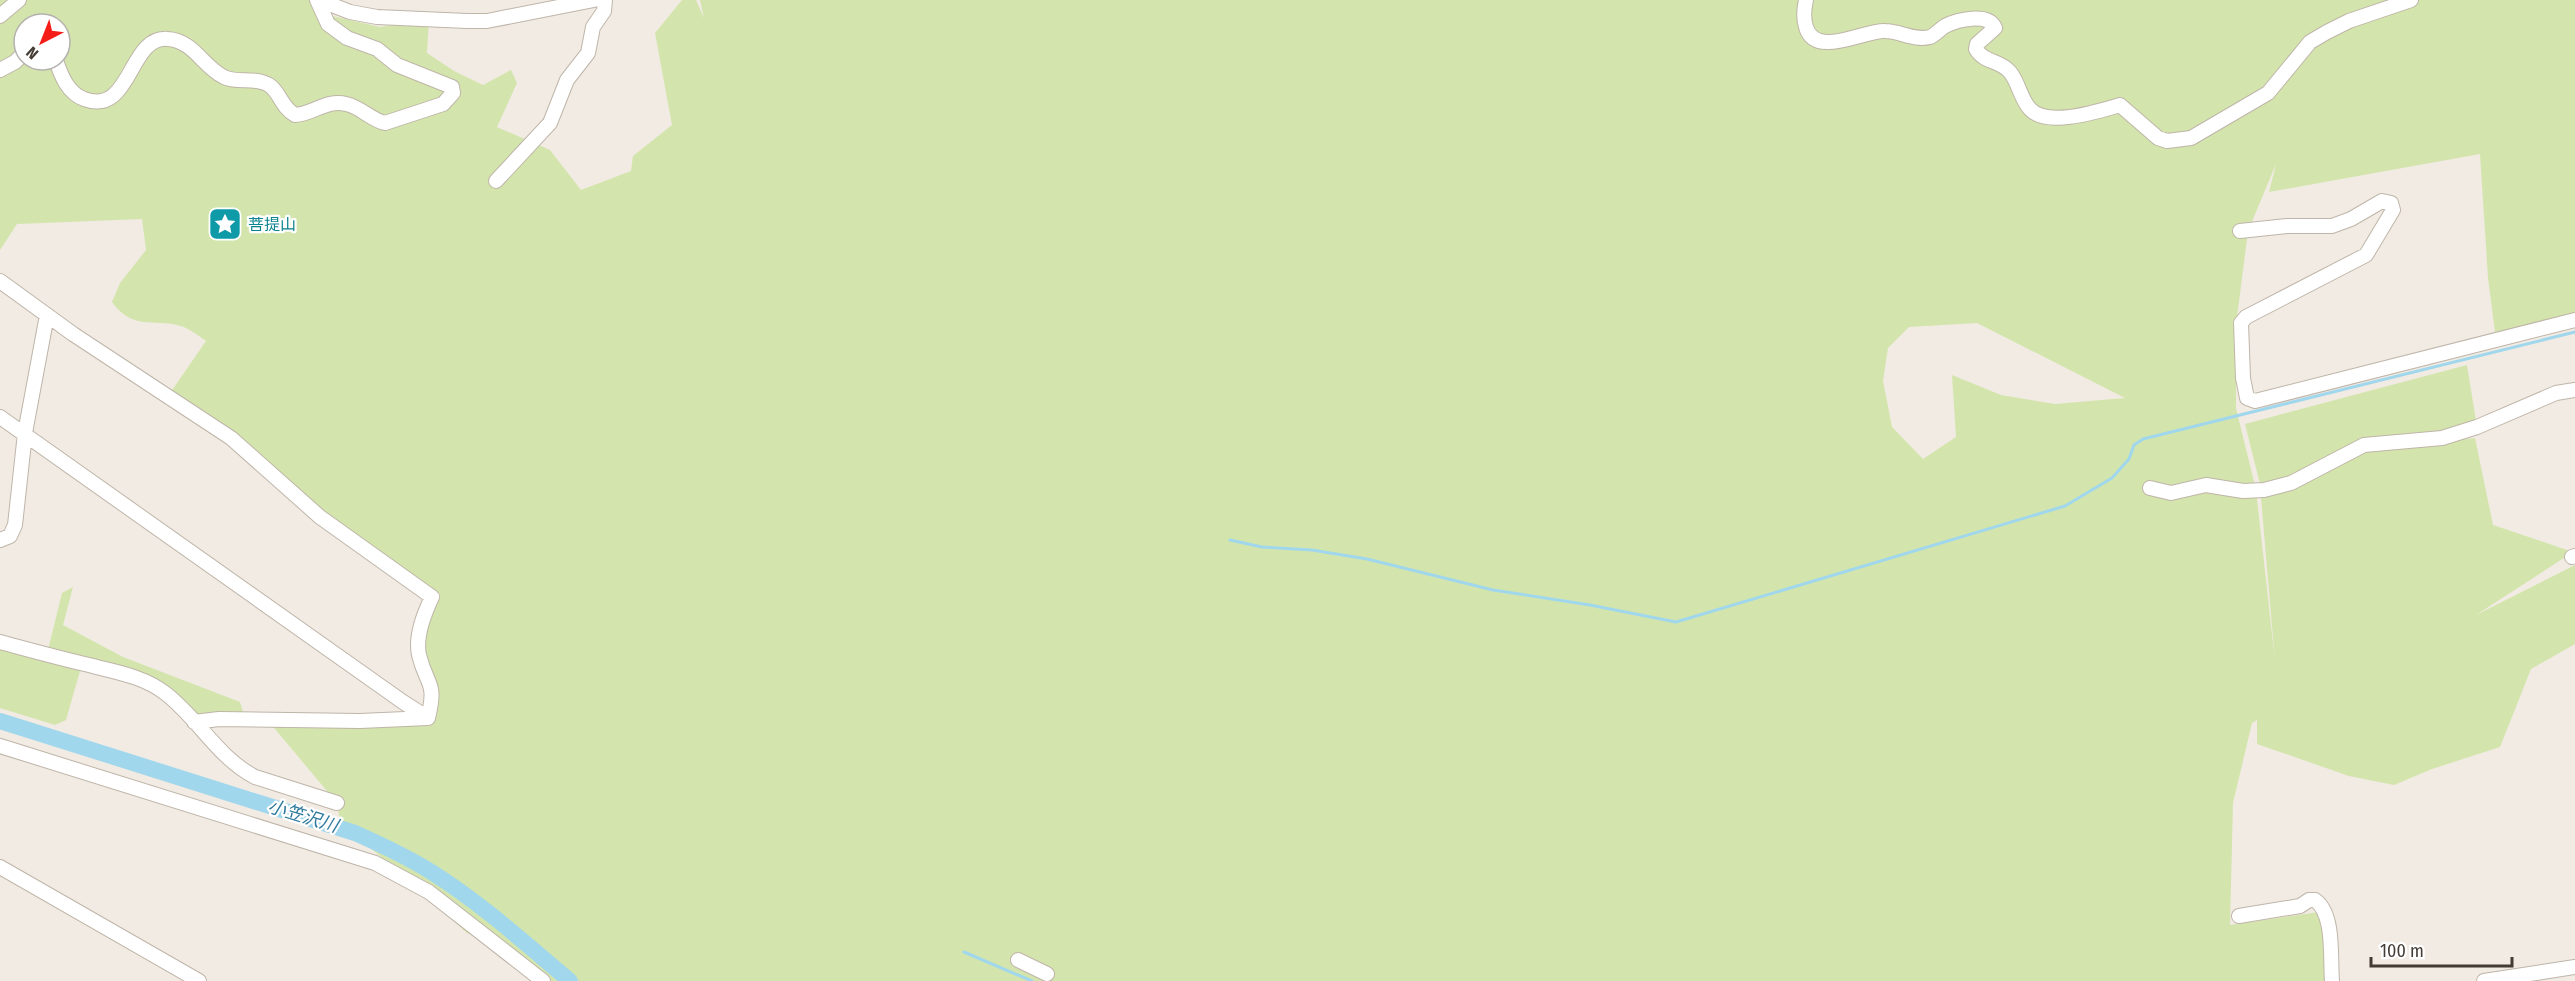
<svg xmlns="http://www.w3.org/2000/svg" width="2575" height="981" viewBox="0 0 2575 981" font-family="'Fira Sans Condensed','Noto Sans JP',sans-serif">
<rect width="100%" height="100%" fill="#f1ebe3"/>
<path fill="#d3e5ac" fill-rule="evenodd" d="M0 0H316L328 15 380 27 429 20 427 53 454 71 483 85 511 70 517 83 497 127 550 150 581 190 631 171 633 156 672 125 655 33 682 0H696L704 18 700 0H2575V327L2547 322 2495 332 2488 278 2480 154 2269 192 2276 164 2248 231 2237 317 2236 359V408L2256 490 2275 661 2261 498 2367 451 2475 438 2493 525 2573 552 2476 615 2575 565V644L2531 669 2500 747 2432 769 2394 785 2349 776 2257 744V720L2252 723 2233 803 2230 925 2326 911 2331 981H540L486 942 467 933 340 821 337 803 270 723 428 718 432 690 417 643 432 597 168 396 206 341C199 336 190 329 181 326 152 318 133 331 112 302L120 283 146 250 142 219 17 224 0 250ZM24 24H60V60H24ZM1977 323 2125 398 2055 404 2001 395 1952 375 1956 437 1923 459 1892 427 1883 381 1888 348 1909 327Z
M2467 365 2477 427 2389 441 2308 475 2260 484 2245 424Z
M73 587 63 625 123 657 240 702 245 719 198 722 166 687 82 664 66 720 55 725 0 708V648L47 654 62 593Z"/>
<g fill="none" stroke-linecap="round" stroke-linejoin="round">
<path stroke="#a0d7ed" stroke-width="3" d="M1230 540 1262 547 1312 550 1367 559 1493 590 1590 605 1676 622 2065 506 2112 478 2129 459 2134 445 2143 439 2575 332
M964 952 1032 981"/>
<path stroke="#a0d7ed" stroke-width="16" d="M0 721 355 833C382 845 408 857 433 873 482 904 526 944 570 981"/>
<defs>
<path id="minor" d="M319 0 350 12 377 17 467 21H487L594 0
M1806 0C1804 9 1803 18 1806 27 1815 59 1864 30 1885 31 1900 31 1914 41 1930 37 1935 35 1940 29 1945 26 1957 20 1988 12 1995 28L1977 44 1976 49C1984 63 2000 60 2010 72 2019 83 2020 98 2030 109 2047 128 2099 111 2120 105L2158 138 2167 141 2191 138 2268 93 2310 42 2327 32 2349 21 2411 0
M0 16 19 0
M56 60C61 76 68 93 84 99 132 117 128 35 168 39 194 41 203 67 224 77 237 84 255 76 269 85 280 92 281 107 295 115 313 114 327 99 346 104 361 107 371 120 385 123L443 104 453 93 452 87 397 65 377 49 347 38 328 24 317 0
M0 70 15 62 24 53
M496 181 550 123 567 80 588 53 593 27 604 11 605 0
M2240 231 2287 226H2332L2351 219 2382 201 2391 203 2393 210 2366 255 2246 317 2241 323 2243 378 2247 398 2255 401 2575 320
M0 281 73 334 231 438 320 517 432 597C424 614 415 636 419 655 427 687 437 681 428 718
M0 417 403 702 428 718
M2150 488 2171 493 2206 485 2243 491 2264 490 2291 483 2364 445 2442 438 2477 427 2556 393 2575 390
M0 540 10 536 15 525 25 433 47 315
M2572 557 2575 556
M0 642C30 650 59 658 89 665 115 672 143 676 165 693 199 719 217 757 255 777L337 803
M194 722 219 719 360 721 428 718
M0 746 375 863 429 892 543 981
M0 867 199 981
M2239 916 2300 906 2309 900H2315C2335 914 2330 958 2332 981
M1018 960 1047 974
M2484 981 2575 967"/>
</defs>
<use href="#minor" stroke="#bfb5a9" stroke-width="16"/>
<use href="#minor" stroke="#fff" stroke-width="14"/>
</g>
<defs>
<symbol id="sight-square" viewBox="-11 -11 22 22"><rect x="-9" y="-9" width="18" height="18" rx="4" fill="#0f9aa8" stroke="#fff"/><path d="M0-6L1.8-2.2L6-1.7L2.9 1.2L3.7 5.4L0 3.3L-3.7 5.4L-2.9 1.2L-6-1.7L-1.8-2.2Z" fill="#fff"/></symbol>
</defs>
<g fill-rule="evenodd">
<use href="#sight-square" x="206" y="205" width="38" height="38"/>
</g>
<g text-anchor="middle" stroke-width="4.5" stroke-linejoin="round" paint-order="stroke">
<g font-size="16" fill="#0d838f" stroke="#fff" text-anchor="start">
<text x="248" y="230">菩提山</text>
</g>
<g font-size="18" font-style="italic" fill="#2e7a9c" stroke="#fff">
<text transform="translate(303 816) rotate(17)" y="6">小笠沢川</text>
</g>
</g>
<g transform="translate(42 42) rotate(222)"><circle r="28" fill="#ffffff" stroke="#b4b1ae" stroke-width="1.5"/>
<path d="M0-4.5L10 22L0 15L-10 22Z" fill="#f41d17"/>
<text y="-9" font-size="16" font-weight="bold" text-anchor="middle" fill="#433b34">N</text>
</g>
<path d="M2371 957v9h141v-9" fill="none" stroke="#433b34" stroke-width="3"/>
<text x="2380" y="957" font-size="18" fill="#433b34" stroke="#ffffff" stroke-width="4.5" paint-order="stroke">100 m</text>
</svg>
